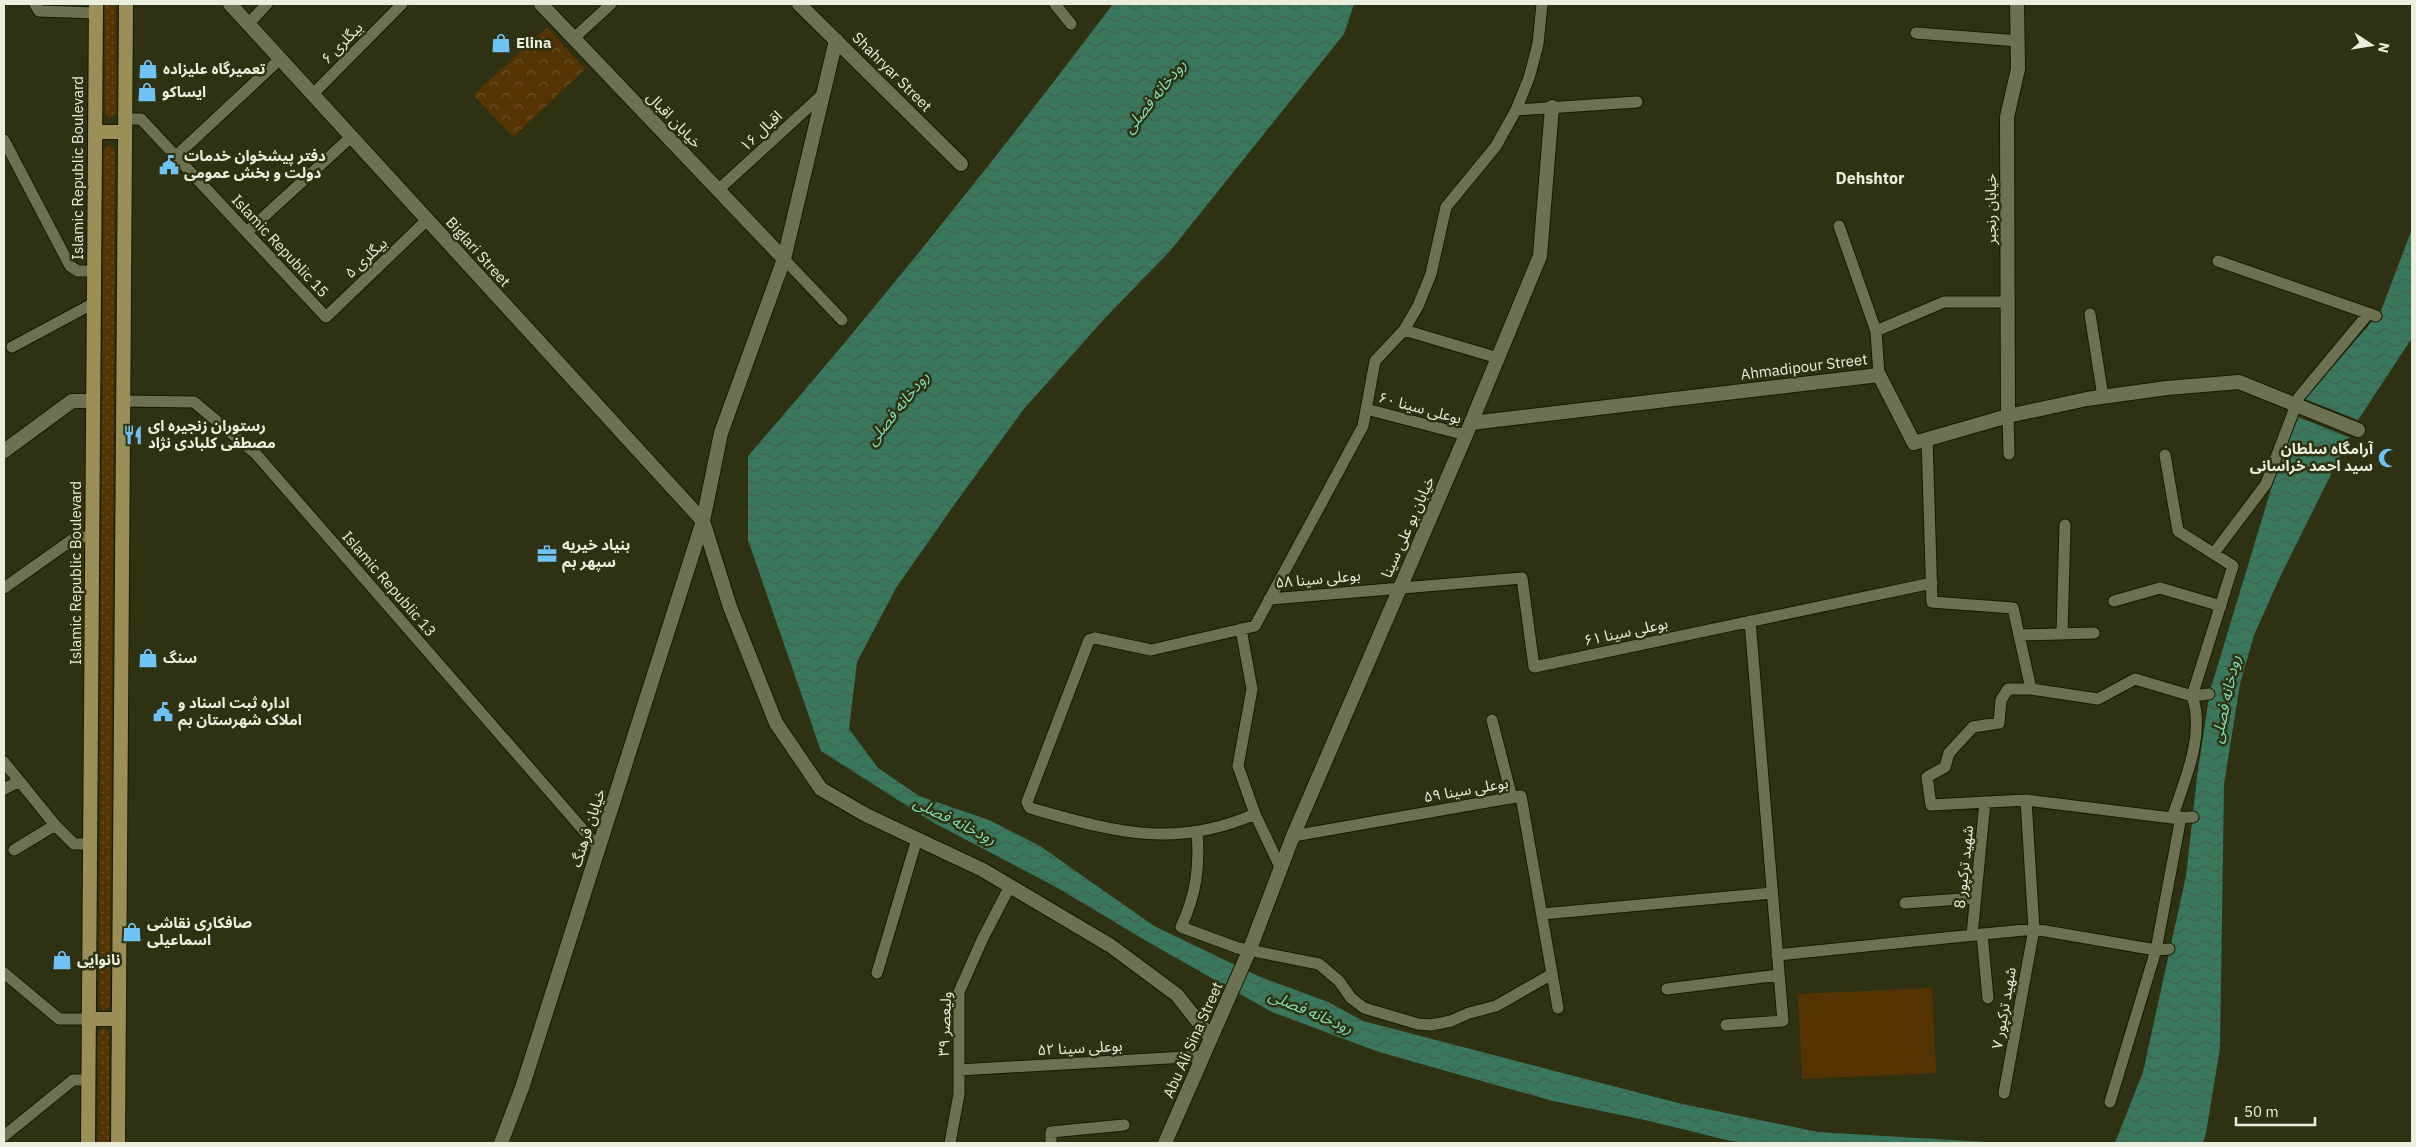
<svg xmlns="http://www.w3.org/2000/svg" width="2416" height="1147" viewBox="0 0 2416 1147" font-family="'IBM Plex Sans','Noto Sans Arabic',sans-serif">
<defs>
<pattern id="grass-dots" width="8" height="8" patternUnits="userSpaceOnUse" patternTransform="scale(1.25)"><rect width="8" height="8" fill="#563303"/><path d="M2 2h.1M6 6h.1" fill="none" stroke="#6e5127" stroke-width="1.8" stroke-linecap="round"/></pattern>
<pattern id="park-crowns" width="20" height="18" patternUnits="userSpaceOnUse" patternTransform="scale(1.25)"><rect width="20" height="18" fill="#563303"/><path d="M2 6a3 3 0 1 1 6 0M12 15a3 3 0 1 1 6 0" fill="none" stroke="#6e5127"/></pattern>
<pattern id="water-waves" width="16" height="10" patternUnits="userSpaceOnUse" patternTransform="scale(1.25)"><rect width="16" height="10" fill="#3a785e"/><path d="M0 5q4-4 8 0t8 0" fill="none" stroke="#415d4f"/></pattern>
</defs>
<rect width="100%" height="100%" fill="#2e3213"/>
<path fill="url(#grass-dots)" d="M105 4H116V113L110 119 105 113Z
M110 144 115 150 110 1006 104 1011 99 1006 104 150Z
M104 1027 109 1033V1143H98V1033Z"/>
<path fill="url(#park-crowns)" d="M547 27 585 69 513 137 473 95Z"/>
<path fill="#563303" d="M1932 988 1936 1073 1802 1079 1798 994Z"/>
<path fill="url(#water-waves)" d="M1113 4H1354L1344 34 1170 251 1105 318 1023 410 954 505 896 588 857 662 849 729 878 768 919 796 989 820 1040 846 1154 926 1258 976 1328 1002 1363 1021 1678 1103 1818 1132 2002 1143H1747L1731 1141 1645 1120 1553 1101 1379 1052 1272 1012 1148 942 1056 887 934 823 821 751 748 540V456C876 309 996 159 1113 4Z
M2412 229V338L2358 420 2280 577 2254 635 2240 684 2224 784 2220 1048 2206 1133 2203 1143H2115L2143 1072 2186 876 2197 777 2210 691 2272 486 2305 399 2381 311Z"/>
<path fill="#2e3213" d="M2305 399 2358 420 2351 438 2298 417Z"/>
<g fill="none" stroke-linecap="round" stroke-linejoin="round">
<defs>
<path id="minor" d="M35 4 39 11 96 13
M1055 4 1071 24
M248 24 267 4
M1916 33 2019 41
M574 38 611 4
M312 95 402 4
M1516 110 1637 102
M125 119H141L326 317 427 220
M4 140 70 266 78 271H94
M176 156 280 59
M718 190 823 94
M1839 226 1876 331 1879 375
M247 232 351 137
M784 259 842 320
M2218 261 2376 316
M2090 314 2103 397
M1404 330 1498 358
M1876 331 1944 302H2007
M12 347 94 303
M123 401 194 402 256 454 599 848
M1366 409 1466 435
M2008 416 2009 454
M1927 438 1932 602 2013 608 2031 689
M2165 455 2178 531 2233 566 2192 696 2135 679 2098 699 2031 689H2008L2001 700 1999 723 1973 727 1949 753 1945 767 1927 777 1931 805 2026 800 2172 818C2184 782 2206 734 2192 696L2209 694
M2214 553 2266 484 2299 397 2368 314
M4 588 76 537H92
M1269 599 1522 578 1534 667 1932 583
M2114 601 2160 588 2221 606
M1241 629 1252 689 1238 766 1255 814 1281 869
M2062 634 2065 525
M2019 635 2094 633
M1492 720 1512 798
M4 762 55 825 74 844H90
M4 789 18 782
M1255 814C1173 850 1112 831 1030 808L1027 802 1089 640 1095 638 1151 650 1255 626 1363 426 1375 361 1404 330 1418 306 1431 274 1446 207 1496 146 1516 110 1529 78 1538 44 1542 4
M2174 818 2193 817
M1197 832C1200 867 1196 895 1181 927L1238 948 1319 964 1339 981 1351 998 1364 1008 1418 1024 1431 1025 1451 1021 1469 1013 1496 1006 1552 974
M1293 836 1521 796 1558 1008
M14 850 55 825
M1905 903 1976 898
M1542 914 1772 893
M1982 934 1988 998
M1972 935 1985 802
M1777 955 2034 929 2156 950 2169 949
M4 973 59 1019H89
M877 973 917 839
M1667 989 1779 975
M1726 1025 1783 1021 1750 621
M959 1070 1203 1056
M2004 1093 2034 929 2026 800
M2110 1102 2156 950 2181 817
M4 1136 73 1080H89
M950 1143 959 1094V992L982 940 1010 886
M1051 1143V1132L1124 1125"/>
<path id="tertiary" d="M230 4 703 521 522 1088 501 1143
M541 4 784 259
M799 4 961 164
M836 40 784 259 721 433 703 521 730 607 776 723 821 789 866 815 983 870 1111 946 1177 995 1211 1038
M2008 416 2007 117 2018 69 2017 4
M1471 423 1879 375 1914 443 2008 416 2087 399 2167 388 2239 382 2358 430
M4 451 72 401H93"/>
<path id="secondary" d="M1165 1143 1250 949 1293 836 1466 435 1540 256 1552 107"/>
<path id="primary" d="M95 132H125
M89 1019H119
M88 1143 96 4
M118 1143 126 4"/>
</defs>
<use href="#minor" stroke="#161a00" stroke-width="13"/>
<use href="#tertiary" stroke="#161a00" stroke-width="16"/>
<use href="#secondary" stroke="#161a00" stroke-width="16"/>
<use href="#primary" stroke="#161a00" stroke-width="16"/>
<use href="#minor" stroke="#6c7251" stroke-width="11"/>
<use href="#tertiary" stroke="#6c7251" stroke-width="14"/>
<use href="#secondary" stroke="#6c7251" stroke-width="14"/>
<use href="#primary" stroke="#9b8f58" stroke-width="14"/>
</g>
<defs>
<symbol id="shop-bare" viewBox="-9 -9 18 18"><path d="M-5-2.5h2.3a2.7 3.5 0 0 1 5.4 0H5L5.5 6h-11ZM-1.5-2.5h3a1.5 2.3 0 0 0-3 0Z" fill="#6fc2f4" stroke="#2e3213" stroke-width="2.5" paint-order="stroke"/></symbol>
<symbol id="civic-bare" viewBox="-9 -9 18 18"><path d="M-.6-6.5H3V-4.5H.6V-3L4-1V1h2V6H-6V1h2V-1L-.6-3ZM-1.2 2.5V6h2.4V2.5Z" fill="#6fc2f4" stroke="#2e3213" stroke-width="2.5" paint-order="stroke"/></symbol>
<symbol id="restaurant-bare" viewBox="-9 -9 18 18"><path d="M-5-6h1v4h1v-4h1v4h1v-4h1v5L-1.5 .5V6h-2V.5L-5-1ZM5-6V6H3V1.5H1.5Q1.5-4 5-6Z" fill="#6fc2f4" stroke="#2e3213" stroke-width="2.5" paint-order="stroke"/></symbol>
<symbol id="mosque-bare" viewBox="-9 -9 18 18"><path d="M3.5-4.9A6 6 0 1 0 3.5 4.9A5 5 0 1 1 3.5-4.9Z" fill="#6fc2f4" stroke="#2e3213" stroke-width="2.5" paint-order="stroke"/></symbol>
<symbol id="office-bare" viewBox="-9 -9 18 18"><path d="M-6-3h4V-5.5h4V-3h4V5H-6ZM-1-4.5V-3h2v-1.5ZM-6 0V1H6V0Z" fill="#6fc2f4" stroke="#2e3213" stroke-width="2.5" paint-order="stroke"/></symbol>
</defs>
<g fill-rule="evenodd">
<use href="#shop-bare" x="487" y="29" width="28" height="28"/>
<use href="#shop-bare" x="134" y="55" width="28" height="28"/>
<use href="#shop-bare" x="133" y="78" width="28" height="28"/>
<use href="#civic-bare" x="155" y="151" width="28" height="28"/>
<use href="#restaurant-bare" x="119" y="421" width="28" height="28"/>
<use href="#mosque-bare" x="2374" y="444" width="28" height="28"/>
<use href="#office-bare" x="533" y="540" width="28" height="28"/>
<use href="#shop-bare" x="134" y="644" width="28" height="28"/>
<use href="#civic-bare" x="149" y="698" width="28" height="28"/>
<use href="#shop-bare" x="118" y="918" width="28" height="28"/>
<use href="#shop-bare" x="48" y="946" width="28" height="28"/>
</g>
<g text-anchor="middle" stroke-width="5" stroke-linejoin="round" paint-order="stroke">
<g font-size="15" fill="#eaeedc" stroke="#2e3213">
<text transform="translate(342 43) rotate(-45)" y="5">بیگلری ۶</text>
<text transform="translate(892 72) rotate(45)" y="5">Shahryar Street</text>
<text transform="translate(674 120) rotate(46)" y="5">خیابان اقبال</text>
<text transform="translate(761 131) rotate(-43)" y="5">اقبال ۱۶</text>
<text transform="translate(78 168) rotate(-90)" y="5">Islamic Republic Boulevard</text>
<text transform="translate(1991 209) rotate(-90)" y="5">خیابان رنجبر</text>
<text transform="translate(280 246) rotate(47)" y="5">Islamic Republic 15</text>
<text transform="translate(478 252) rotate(48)" y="5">Biglari Street</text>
<text transform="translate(366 258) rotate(-43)" y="5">بیگلری ۵</text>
<text transform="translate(1804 367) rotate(-7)" y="5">Ahmadipour Street</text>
<text transform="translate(1420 408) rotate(15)" y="5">بوعلی سینا ۶۰</text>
<text transform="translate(1408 527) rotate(-66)" y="5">خیابان بو علی سینا</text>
<text transform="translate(76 573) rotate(-90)" y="5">Islamic Republic Boulevard</text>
<text transform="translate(1318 579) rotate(-5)" y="5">بوعلی سینا ۵۸</text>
<text transform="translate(389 584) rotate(49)" y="5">Islamic Republic 13</text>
<text transform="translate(1626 632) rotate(-12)" y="5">بوعلی سینا ۶۱</text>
<text transform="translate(1466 790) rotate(-10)" y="5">بوعلی سینا ۵۹</text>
<text transform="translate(588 828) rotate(-72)" y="5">خیابان فرهنگ</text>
<text transform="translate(1964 867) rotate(-84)" y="5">شهید ترکپور 8</text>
<text transform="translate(2004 1008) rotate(-80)" y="5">شهید ترکپور ۷</text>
<text transform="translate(945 1024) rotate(-88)" y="5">ولیعصر ۳۹</text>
<text transform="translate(1193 1040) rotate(-66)" y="5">Abu Ali Sina Street</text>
<text transform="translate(1080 1048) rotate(-3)" y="5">بوعلی سینا ۵۲</text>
</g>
<g font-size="15" font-weight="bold" fill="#eaeedc" stroke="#2e3213" text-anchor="start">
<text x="516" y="48">Elina</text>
<text x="163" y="74">تعمیرگاه علیزاده</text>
<text x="162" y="97">ایساکو</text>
<text x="184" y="161">دفتر پیشخوان خدمات<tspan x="184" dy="17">دولت و بخش عمومی</tspan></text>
<text x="148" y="431">رستوران زنجیره ای<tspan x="148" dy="17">مصطفی کلبادی نژاد</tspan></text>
<text x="2373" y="454" text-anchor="end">آرامگاه سلطان<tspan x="2373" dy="17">سید احمد خراسانی</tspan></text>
<text x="562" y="550">بنیاد خیریه<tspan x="562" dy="17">سپهر بم</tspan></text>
<text x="163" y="663">سنگ</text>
<text x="178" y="708">اداره ثبت اسناد و<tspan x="178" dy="17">املاک شهرستان بم</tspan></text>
<text x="147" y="928">صافکاری نقاشی<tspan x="147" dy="17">اسماعیلی</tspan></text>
<text x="77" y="965">نانوایی</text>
</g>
<g font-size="16" font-style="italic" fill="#80ddb5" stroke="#2e3213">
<text transform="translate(1154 96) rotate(-51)" y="6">رودخانه فصلی</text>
<text transform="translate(897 408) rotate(-51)" y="6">رودخانه فصلی</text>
<text transform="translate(2225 699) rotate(-78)" y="6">رودخانه فصلی</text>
<text transform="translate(955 820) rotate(26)" y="6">رودخانه فصلی</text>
<text transform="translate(1311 1011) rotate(23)" y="6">رودخانه فصلی</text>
</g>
<g font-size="16" font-weight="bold" fill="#eaeedc" stroke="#2e3213">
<text x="1870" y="184">Dehshtor</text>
</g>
</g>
<rect width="2416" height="1147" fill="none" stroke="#eaeedc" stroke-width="10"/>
<g transform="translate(2371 45) rotate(102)" stroke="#2e3213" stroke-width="4" paint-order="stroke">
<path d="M0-4L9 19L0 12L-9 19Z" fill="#eaeedc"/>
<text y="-8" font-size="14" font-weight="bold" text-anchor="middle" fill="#eaeedc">N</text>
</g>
<path d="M2236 1117v8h79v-8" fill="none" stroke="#eaeedc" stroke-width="2.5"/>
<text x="2244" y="1117" font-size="15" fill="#eaeedc" stroke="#2e3213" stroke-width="4" paint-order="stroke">50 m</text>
</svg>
